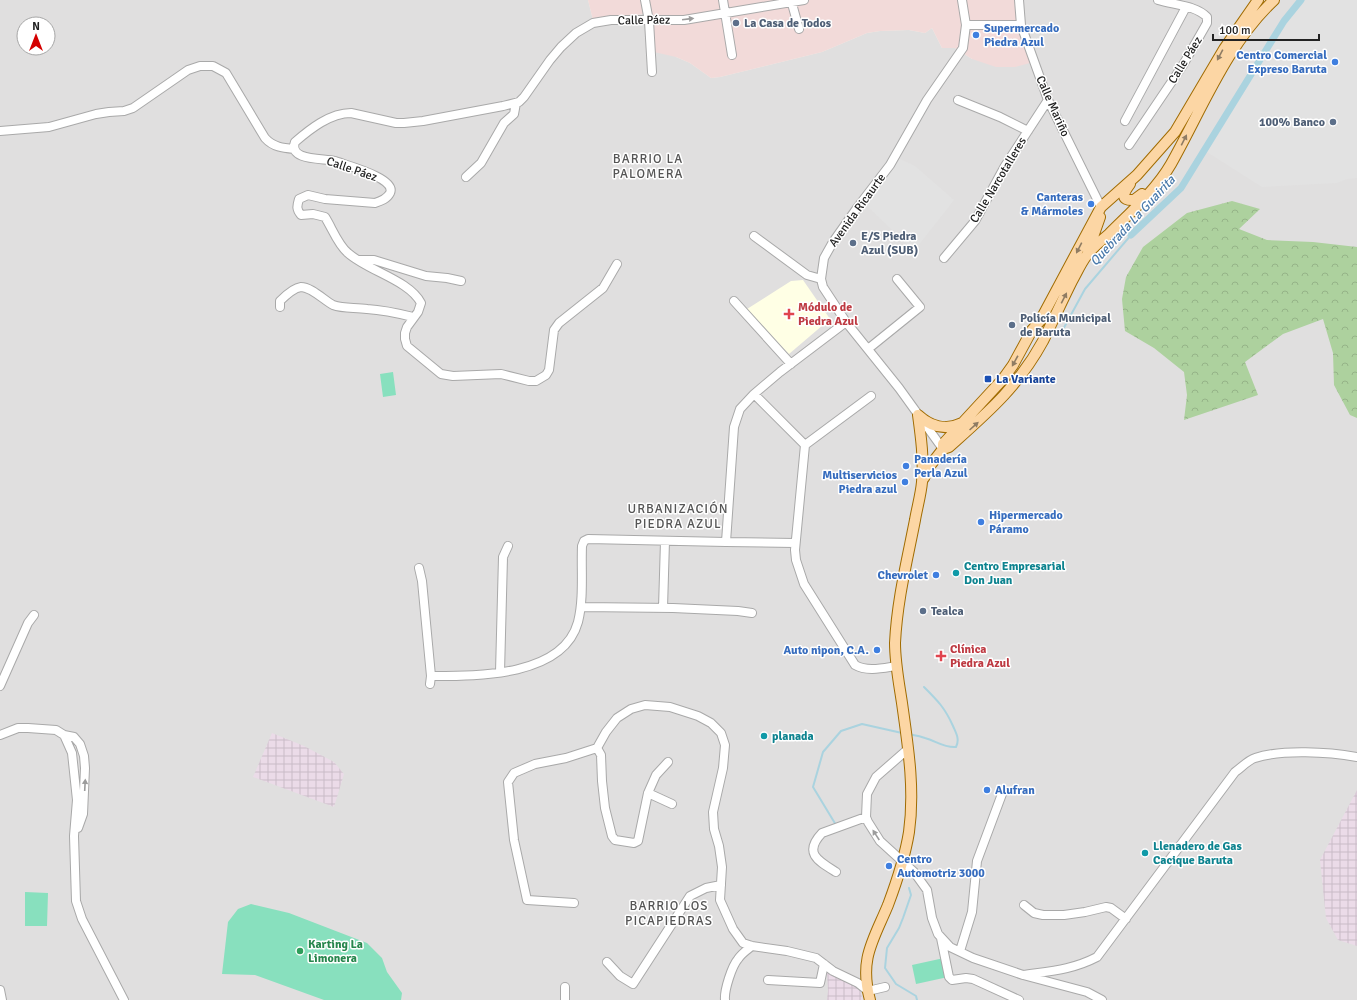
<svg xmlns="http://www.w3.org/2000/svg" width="1357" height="1000" viewBox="0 0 1357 1000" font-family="Signika,sans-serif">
<defs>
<pattern id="industrial-grid" width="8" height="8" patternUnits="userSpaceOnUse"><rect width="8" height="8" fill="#ebdbe8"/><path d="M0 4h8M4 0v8" fill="none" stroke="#c9bcc7"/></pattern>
<pattern id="forest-crowns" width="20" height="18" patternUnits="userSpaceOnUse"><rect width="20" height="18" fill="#add19e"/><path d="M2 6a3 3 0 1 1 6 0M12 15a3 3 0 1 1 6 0" fill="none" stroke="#95b388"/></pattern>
</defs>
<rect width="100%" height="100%" fill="#f2efe9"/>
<path fill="#e0dfdf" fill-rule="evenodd" d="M0 0H588L593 20 651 13 676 57 690 63 711 78 720 77 822 52 867 33 880 31 909 30 925 33 932 28 942 48H955L972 59 1017 28 1016 0H1357V1000H0ZM24 24H48V48H24Z"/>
<path fill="#f2dad9" d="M588 0H1016L1017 28 1030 63 1015 67H996L972 59 955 48H942L932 28 925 33 909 30 880 31 867 33 822 52 720 77 711 78 690 63 676 57 654 52 651 13 593 20Z"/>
<path fill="url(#industrial-grid)" d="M272 733 304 746 334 762 344 774 334 807 253 777Z
M1357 790V946L1338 940 1326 918 1320 860Z
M827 971 834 976 858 983 863 1000H827L828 991Z"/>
<path fill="#ffffe5" d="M803 280 830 319 789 354 747 309 791 281Z"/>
<path fill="url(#forest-crowns)" d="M1232 201 1260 209 1239 229 1267 240 1313 242 1357 247V418L1350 415 1334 385 1333 353 1323 319 1283 334 1245 362 1258 395 1184 420 1187 395 1184 372 1154 348 1125 331 1122 299 1126 277 1143 247 1187 213Z"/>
<path fill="#88e0be" d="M393 372 396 395 383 397 380 374Z
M25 892 48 893 47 926H25Z
M251 904 289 913 367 943 382 958 387 972 402 993 401 1000H324L255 975 222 974 228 922 238 909Z
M944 958 948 977 916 984 912 965Z"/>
<path fill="#e2e2e2" d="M1305 0H1357V178L1347 179 1337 183 1262 187 1207 152 1255 69 1297 7Z
M898 158 915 166 954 200 914 251 865 204Z"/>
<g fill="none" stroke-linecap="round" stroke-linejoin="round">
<path stroke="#aad3df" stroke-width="2" d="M1060 335 1085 289 1131 235
M909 734C914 735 920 736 925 738 936 741 944 748 956 747 960 739 956 733 953 726 945 708 938 701 924 687
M836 825 813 787 823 752 841 731 862 724 902 733
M909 888 911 895 903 918 899 928 887 948 885 968 896 984 916 996 917 1000"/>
<path stroke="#aad3df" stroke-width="7" d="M1131 235 1181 188 1284 21 1301 0"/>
<defs>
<path id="minor" d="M645 0 649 21 652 72
M723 0 732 55
M791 0 799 29
M1019 0 1021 25 1048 100 1101 207
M966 25H1021
M958 100 1000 117 1028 131
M1125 121 1186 7
M0 131 49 127 96 114 109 112 124 111 133 108 188 70 200 66H213L226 73 265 138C273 147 283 148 294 149
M1129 145 1183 65 1207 23V17C1195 5 1174 5 1158 0
M466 177 481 163 504 123 514 114 516 103
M754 236 807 275 821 279
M944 258 975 221 1005 166 1048 100
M359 260H374L426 276 447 278 461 281
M617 264 603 288 559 323 554 330 549 370 546 375 536 381H529L501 374 453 376 441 374 407 346 405 339V333L407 327 418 312 421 303C409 280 368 271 348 253 338 245 332 228 325 217L313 214 301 215C296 209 297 206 299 199L308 195 325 199 375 203C381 201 387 199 390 193 397 178 345 165 335 161 323 158 288 161 295 142 310 129 330 113 351 113L396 123H404L423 121 503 106 519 102 524 97 550 60 561 47 576 33 593 23 611 20H684L804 0
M734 301 791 364
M280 307V301C285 296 293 288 301 287 311 287 324 300 333 305 344 309 356 307 367 309 383 310 397 313 413 317
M868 349 920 307 897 279
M754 394 805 445
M871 396 805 445 795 550 796 560 804 584 855 665C867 672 883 668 896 666
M943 449 899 388 846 322 823 287 821 279 824 258 833 242 857 208 890 165 927 100 963 48 966 25 962 0
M795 543 726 542 734 427 740 409 754 394 780 372 846 322
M419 568 422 581 431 676
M581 607 673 608 738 611 752 613
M663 608 665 541
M500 672 503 557 508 546
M430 684 431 676C476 676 563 677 578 622 584 598 581 571 582 546L584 541 588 539 726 542
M0 686 28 623 34 615
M0 735 18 728H28L56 730 64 735 74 737 80 744 84 756 85 768 83 814 78 828
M64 735 72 753 77 800 74 836 76 901 82 919 124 1000
M908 749 876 777 867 794 866 817 868 822 880 841 914 872 927 890 932 918 938 934 950 947 973 958 1023 975 1087 992 1102 1000
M668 762 656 775 648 793 638 841 634 843 615 840 612 836 605 808 602 781 601 755 597 748 606 732 617 718 631 709 645 705 670 707 698 716 711 723 721 733 725 745 723 768 713 812 714 829 719 846 722 867 720 900 733 929 743 943 752 946 787 951 816 958 833 971 858 983 868 991 885 987
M648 793 672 804
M836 872C818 861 803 853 822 833L866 817
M574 903 527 900 514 840 508 782 514 773 535 764 566 758 597 748
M1024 905 1034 913 1043 915H1064L1085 912 1106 907 1111 908 1126 919
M941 938 949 977 952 980 966 978 973 979 1019 1000
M960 951 972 912 977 861 1002 794
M607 962 620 976 633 984 690 896 706 888 721 885
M1023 975C1050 971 1072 970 1097 957L1235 772C1241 768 1248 760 1255 758 1282 749 1329 752 1357 757
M768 980 820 983 824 964
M565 987V1000
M0 990 2 1000
M725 1000C724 990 732 966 738 959 742 953 747 950 752 946"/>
<path id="major" d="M1130 184C1124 192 1119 201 1134 200L1142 194
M1088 251 1100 217
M918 415C931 427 945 431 962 423
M943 449 949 447C987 413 1018 387 1043 341 1053 321 1062 301 1072 281 1077 272 1081 263 1087 255 1093 247 1102 240 1109 234 1130 213 1156 190 1171 164 1202 109 1227 44 1274 0
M943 449V444L1003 379 1013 365 1032 330 1040 321 1101 207 1137 175 1175 132 1224 49 1258 0
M924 478 929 467 943 449
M870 1000C859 959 873 941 888 905 897 881 905 857 909 832 915 789 908 746 902 703 899 683 895 663 895 643 897 601 907 561 915 520 917 508 921 494 922 482 924 459 921 437 918 415"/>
</defs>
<use href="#minor" stroke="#a9a9a9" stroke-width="10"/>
<use href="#major" stroke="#a06b00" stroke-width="12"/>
<use href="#minor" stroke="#fff" stroke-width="8"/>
<use href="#major" stroke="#fcd6a4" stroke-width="10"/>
</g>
<defs><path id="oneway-solid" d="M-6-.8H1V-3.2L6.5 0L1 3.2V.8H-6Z"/></defs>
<g fill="#9c9c9c">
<use href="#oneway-solid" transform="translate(688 19) rotate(-7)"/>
<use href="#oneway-solid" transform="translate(85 785) rotate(-87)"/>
<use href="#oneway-solid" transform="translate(876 835) rotate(-123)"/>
</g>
<g fill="#8f7c63">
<use href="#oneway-solid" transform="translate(1220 55) rotate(118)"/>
<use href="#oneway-solid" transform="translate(1184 140) rotate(-63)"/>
<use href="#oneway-solid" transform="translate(1079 248) rotate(117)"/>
<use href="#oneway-solid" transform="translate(1064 298) rotate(-63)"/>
<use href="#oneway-solid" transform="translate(1015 361) rotate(119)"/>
<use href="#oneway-solid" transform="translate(974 426) rotate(-42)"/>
</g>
<g fill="#5c6f8a" stroke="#fff" stroke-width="1.5">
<circle cx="736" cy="23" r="4"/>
<circle cx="1333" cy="122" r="4"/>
<circle cx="853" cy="243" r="4"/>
<circle cx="1012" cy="325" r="4"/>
<circle cx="923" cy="611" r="4"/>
</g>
<g fill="#3f7fe0" stroke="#fff" stroke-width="1.5">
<circle cx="976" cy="35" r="4"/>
<circle cx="1335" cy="62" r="4"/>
<circle cx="1091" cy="204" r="4"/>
<circle cx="906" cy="466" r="4"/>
<circle cx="905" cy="482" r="4"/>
<circle cx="981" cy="522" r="4"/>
<circle cx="936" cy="575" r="4"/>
<circle cx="877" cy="650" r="4"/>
<circle cx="987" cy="790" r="4"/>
<circle cx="889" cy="866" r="4"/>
</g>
<g fill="#e0444e" stroke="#fff" stroke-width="1.5">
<path d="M787 308h4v4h4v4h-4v4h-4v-4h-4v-4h4z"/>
<path d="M939 650h4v4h4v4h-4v4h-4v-4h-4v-4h4z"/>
</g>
<rect fill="#1a4fb4" stroke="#fff" stroke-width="1.5" x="984" y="375" width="8" height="8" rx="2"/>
<g fill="#0f9aa8" stroke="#fff" stroke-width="1.5">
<circle cx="956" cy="573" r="4"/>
<circle cx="764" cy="736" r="4"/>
<circle cx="1145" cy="853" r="4"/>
</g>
<circle fill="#2e9e5b" stroke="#fff" stroke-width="1.5" cx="300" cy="951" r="4"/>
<g text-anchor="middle" stroke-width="3" stroke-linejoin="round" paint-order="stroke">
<g font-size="12" fill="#222" stroke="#fff">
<text transform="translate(644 20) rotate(-1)" y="4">Calle Páez</text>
<text transform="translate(1185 60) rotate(-58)" y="4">Calle Páez</text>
<text transform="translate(1053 106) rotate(66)" y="4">Calle Mariño</text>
<text transform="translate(352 169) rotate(19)" y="4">Calle Páez</text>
<text transform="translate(998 180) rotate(-59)" y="4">Calle Narcotalleres</text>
<text transform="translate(857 210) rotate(-54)" y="4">Avenida Ricaurte</text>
</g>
<g font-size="12" font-weight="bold" fill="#4e5e75" stroke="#fff" text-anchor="start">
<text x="744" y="27">La Casa de Todos</text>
<text x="1325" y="126" text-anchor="end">100% Banco</text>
<text x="861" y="240">E/S Piedra<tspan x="861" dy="14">Azul (SUB)</tspan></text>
<text x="1020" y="322">Policía Municipal<tspan x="1020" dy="14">de Baruta</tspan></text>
<text x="931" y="615">Tealca</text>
</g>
<g font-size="12" font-weight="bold" fill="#366cbe" stroke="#fff" text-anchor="start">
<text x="984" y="32">Supermercado<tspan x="984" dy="14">Piedra Azul</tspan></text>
<text x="1327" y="59" text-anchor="end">Centro Comercial<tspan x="1327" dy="14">Expreso Baruta</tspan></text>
<text x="1083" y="201" text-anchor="end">Canteras<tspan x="1083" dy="14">&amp; Mármoles</tspan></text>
<text x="914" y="463">Panadería<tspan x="914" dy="14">Perla Azul</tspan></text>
<text x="897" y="479" text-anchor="end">Multiservicios<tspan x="897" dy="14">Piedra azul</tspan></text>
<text x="989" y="519">Hipermercado<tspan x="989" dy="14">Páramo</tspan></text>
<text x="928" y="579" text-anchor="end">Chevrolet</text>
<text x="869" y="654" text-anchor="end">Auto nipon, C.A.</text>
<text x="995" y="794">Alufran</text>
<text x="897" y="863">Centro<tspan x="897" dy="14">Automotriz 3000</tspan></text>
</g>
<g font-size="12" font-weight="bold" fill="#be3a42" stroke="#fff" text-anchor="start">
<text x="798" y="311">Módulo de<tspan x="798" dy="14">Piedra Azul</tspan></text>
<text x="950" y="653">Clínica<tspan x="950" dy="14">Piedra Azul</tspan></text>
</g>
<g font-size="12" font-weight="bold" fill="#164399" stroke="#fff" text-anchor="start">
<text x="996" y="383">La Variante</text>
</g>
<g font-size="12" font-weight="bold" fill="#0d838f" stroke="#fff" text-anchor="start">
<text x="964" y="570">Centro Empresarial<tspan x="964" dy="14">Don Juan</tspan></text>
<text x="772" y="740">planada</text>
<text x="1153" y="850">Llenadero de Gas<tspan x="1153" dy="14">Cacique Baruta</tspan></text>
</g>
<g font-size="12" font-weight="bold" fill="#27864d" stroke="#fff" text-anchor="start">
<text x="308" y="948">Karting La<tspan x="308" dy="14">Limonera</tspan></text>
</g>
<g font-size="13" letter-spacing="1" fill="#555" stroke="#fff">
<text x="648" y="163">BARRIO LA<tspan x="648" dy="15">PALOMERA</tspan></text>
<text x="678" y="513">URBANIZACIÓN<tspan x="678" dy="15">PIEDRA AZUL</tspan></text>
<text x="669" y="910">BARRIO LOS<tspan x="669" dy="15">PICAPIEDRAS</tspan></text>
</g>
<g font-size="13" font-style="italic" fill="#4a7aab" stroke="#fff">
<text transform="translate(1132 220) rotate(-47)" y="5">Quebrada La Guairita</text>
</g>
</g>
<g transform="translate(36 36)"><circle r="19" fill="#ffffff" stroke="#a7a7a7"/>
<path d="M0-3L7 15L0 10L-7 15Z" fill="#d40000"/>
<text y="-6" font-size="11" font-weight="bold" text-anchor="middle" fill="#222222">N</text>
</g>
<path d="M1213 34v6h106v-6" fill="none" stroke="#222222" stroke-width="2"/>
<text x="1219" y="34" font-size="12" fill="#222222" stroke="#ffffff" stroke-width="3" paint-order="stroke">100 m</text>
</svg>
